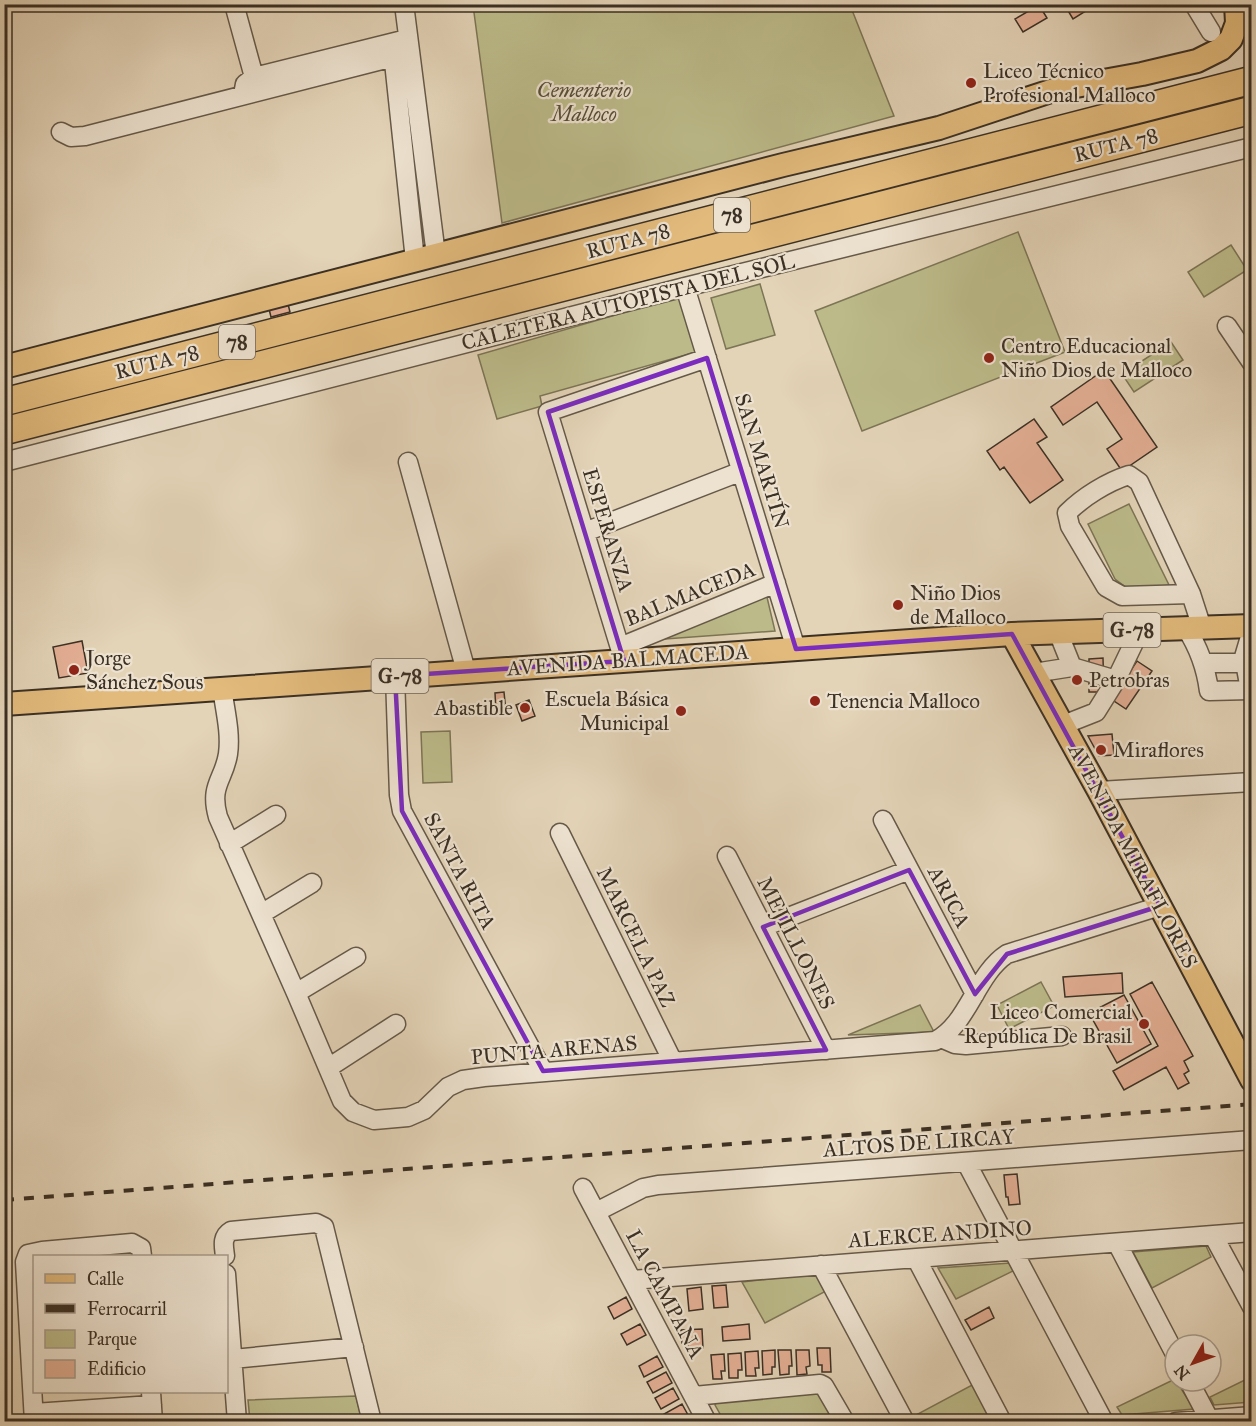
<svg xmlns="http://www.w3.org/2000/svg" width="1256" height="1426" viewBox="0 0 1256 1426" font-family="'IM FELL Great Primer',serif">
<rect width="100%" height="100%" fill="#e3d3b7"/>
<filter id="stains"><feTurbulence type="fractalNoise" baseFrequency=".00333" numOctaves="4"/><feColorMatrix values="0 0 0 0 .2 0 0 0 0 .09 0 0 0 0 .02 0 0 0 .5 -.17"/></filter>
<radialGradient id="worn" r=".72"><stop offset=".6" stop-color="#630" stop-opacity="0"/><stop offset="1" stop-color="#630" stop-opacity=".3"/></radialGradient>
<path fill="#bcba89" stroke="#7c7556" stroke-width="1.5" d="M473 5H850L894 116 502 223Z
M1018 232 1065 352 862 431 815 311Z
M1231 245 1247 270 1204 297 1188 272Z
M760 284 775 335 726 349 711 298Z
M684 295 700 351 540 396 542 406 497 419 478 355Z
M1171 342 1183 360 1134 392 1122 374Z
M1129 504 1169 585 1131 591 1115 579 1088 524Z
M766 593 775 631 651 640Z
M450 731 452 782 423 783 421 732Z
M1041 982 1054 1006 1009 1029 997 1005Z
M920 1005 934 1032 848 1035Z
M1206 1246 1211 1257 1152 1288 1133 1252Z
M1011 1263 1015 1270 956 1299 938 1268Z
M813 1274 821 1278 828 1290 765 1323 742 1282Z
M1251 1377V1402L1214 1405 1210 1397Z
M1175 1379 1194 1409 1122 1415 1117 1407Z
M974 1384 992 1418 990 1422H916L914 1416Z
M809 1389 824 1397 837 1421H724L715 1405 719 1396Z
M356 1396 362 1421H341L339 1417 250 1421 248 1400Z"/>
<path fill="#e4af95" stroke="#3b3024" stroke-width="1.5" d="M1064 4H1097L1073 19Z
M1039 5 1047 18 1023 32 1015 19Z
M288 304 290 312 271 317 269 309Z
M1104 370 1157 447 1122 471 1107 449 1122 439 1097 402 1063 425 1051 407Z
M1034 419 1047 437 1037 443 1063 480 1030 503 1004 467 1000 470 987 451Z
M82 641 88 673 59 678 53 647Z
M1103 658 1104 692H1089V659Z
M1137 661 1152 671 1126 709 1111 699Z
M504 692 506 712 496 713 495 693Z
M529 700 535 716 522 721 516 705Z
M1112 734 1114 755 1099 756 1088 736Z
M1122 973 1123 993 1065 997 1063 977Z
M1152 982 1193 1056 1184 1061 1189 1071 1184 1074 1189 1083 1178 1089 1166 1067 1124 1090 1113 1071 1158 1046 1130 994Z
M1124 995 1151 1044 1117 1063 1089 1013Z
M1017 1174 1020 1204 1009 1205 1008 1197H1006L1004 1175Z
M726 1285 728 1307 714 1308 712 1286Z
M701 1287 703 1309 689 1311 687 1289Z
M626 1297 632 1309 614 1319 608 1307Z
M989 1307 994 1318 971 1330 965 1320Z
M640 1324 646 1335 627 1345 621 1334Z
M749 1324 750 1339 723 1341 722 1327Z
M702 1329 703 1348 688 1349V1343H682L681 1330Z
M817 1348H830L831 1372H822V1365H818Z
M775 1350V1367H772V1374L763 1375 762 1351Z
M778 1350H791L792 1366H789V1374L780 1375Z
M796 1350H809L810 1366 806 1367 807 1374 797 1375Z
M758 1351 759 1368H755L756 1376H746L745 1352Z
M741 1353 742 1370H738V1378H729L728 1354Z
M724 1354 725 1371H721L722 1379H713L711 1355Z
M657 1356 663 1367 644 1377 639 1366Z
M666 1372 672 1383 653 1393 647 1382Z
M673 1388 679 1399 661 1409 655 1398Z
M682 1404 688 1415 676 1422H668L664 1414Z"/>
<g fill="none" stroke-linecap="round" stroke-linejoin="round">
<defs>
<path id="minor" d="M234 4 254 77
M404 4 436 255
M1194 4 1211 32
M392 43 415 260
M243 95 245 84 254 77 403 40
M61 132 71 137 85 136 409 53
M685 287 796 649
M1227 326 1252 363
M4 462 685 287 1252 147
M408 462 466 671
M585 532 742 471
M1191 594 1122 596 1106 587 1070 526 1067 513C1083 497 1107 482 1129 475L1139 482 1191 594 1202 628
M1186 628C1199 648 1206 667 1209 691L1250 690 1244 657 1252 630
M1058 632 1072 667 1116 680
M620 647 776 583
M624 661 548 412 707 358
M1204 663H1245
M1034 673 1072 667
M395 676 399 795 402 811 543 1071
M222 688C225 710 231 733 228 754 224 780 209 785 218 817L296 993 342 1101 353 1112 374 1120 408 1117 424 1110 448 1087 463 1080 484 1077 935 1041C968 1025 976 974 1007 954L1160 906
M1063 725 1096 712 1116 680 1140 630
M1099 791 1252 782
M883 820 975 994
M560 833 673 1062
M229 844 276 815
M727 856 826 1050
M261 914 312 883
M763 927 909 870
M296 993 356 957
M941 1038 955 1044 966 1045 1062 1036
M328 1068 396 1024
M966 1162 1104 1422
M583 1188 707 1422
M596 1212 643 1188 658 1185 1252 1140
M1213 1235 1252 1307
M1117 1243 1175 1354
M225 1256C224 1247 221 1237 231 1231L316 1223 324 1227 372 1422
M916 1258 1002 1422
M821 1265 905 1422
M226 1274 237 1422
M632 1280 1252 1232
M233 1359 354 1347
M1189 1381 1209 1419
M151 1392 153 1422
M694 1396 820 1384 824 1386 845 1422
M34 1413 152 1405
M34 1422 25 1262 28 1254 42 1251 132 1243 141 1248 142 1256
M1176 1422 1252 1416"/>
<path id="major" d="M4 367 783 165 939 128 1054 90 1142 74 1197 61 1221 49 1231 39 1237 23 1236 4
M1012 634 1099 791 1252 1080
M4 704 1012 634 1252 626"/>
<path id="highway" d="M4 402 1252 80
M4 431 1252 110"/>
</defs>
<use href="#minor" stroke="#655949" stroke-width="21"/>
<use href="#major" stroke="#3b3024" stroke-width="26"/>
<use href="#highway" stroke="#3b3024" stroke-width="30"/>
<use href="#minor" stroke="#ede2d0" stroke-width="18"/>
<use href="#major" stroke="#e2ba7c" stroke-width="22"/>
<use href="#highway" stroke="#e2ba7c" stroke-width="27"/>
<path stroke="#3b3024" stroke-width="4" stroke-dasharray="10 10" stroke-linecap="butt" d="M4 1200 1252 1104"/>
</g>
<path fill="none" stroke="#7b2cbf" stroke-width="4.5" stroke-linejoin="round" d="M707 358 796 649 1012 634 1160 906 1007 954 975 994 909 870 763 927 826 1050 543 1071 402 811 395 676 624 661 548 412Z"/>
<g fill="#8f2418" stroke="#ede2d0" stroke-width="2">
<circle cx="971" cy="83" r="6"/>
<circle cx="989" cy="358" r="6"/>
<circle cx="898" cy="605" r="6"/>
<circle cx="74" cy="670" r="6"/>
<circle cx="1077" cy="680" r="6"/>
<circle cx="815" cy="701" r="6"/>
<circle cx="525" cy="708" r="6"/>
<circle cx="681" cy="711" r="6"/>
<circle cx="1101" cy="750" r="6"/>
<circle cx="1144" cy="1024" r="6"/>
</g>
<g text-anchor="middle" stroke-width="4.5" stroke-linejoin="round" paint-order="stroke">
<g fill="#ede2d0" stroke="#706558" stroke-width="1.5">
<rect x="714" y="198" width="36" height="34" rx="4.5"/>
<rect x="219" y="325" width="36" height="34" rx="4.5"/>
<rect x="1103.5" y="613" width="57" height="34" rx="4.5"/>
<rect x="371.5" y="659" width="57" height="34" rx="4.5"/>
</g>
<g font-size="20" font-weight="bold" fill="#3b3024">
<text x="732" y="222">78</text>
<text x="237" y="349">78</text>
<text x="1132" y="637">G-78</text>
<text x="400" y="683">G-78</text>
</g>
<g font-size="21" fill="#3b3024" stroke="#ede2d0" text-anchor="start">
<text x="983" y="78">Liceo Técnico<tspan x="983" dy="24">Profesional Malloco</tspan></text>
<text x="1001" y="353">Centro Educacional<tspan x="1001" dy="24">Niño Dios de Malloco</tspan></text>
<text x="910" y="600">Niño Dios<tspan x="910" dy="24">de Malloco</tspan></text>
<text x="86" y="665">Jorge<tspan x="86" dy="24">Sánchez Sous</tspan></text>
<text x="1089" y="687">Petrobras</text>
<text x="669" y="706" text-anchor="end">Escuela Básica<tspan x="669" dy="24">Municipal</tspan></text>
<text x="827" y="708">Tenencia Malloco</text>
<text x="513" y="715" text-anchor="end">Abastible</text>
<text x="1113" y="757">Miraflores</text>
<text x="1132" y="1019" text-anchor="end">Liceo Comercial<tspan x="1132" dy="24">República De Brasil</tspan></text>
</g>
<g font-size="21" font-style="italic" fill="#554c38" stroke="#ede2d0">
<text x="584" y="97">Cementerio<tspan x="584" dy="24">Malloco</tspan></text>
</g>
<g font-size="21" fill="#3b3024" stroke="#ede2d0">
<text transform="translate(1116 145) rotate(-14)" y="7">RUTA 78</text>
<text transform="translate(628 241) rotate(-15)" y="7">RUTA 78</text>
<text transform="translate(628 302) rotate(-14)" y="7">CALETERA AUTOPISTA DEL SOL</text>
<text transform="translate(157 362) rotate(-14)" y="7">RUTA 78</text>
<text transform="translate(762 461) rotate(73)" y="7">SAN MARTÍN</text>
<text transform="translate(608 530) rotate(73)" y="7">ESPERANZA</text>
<text transform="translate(690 594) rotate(-22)" y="7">BALMACEDA</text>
<text transform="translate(628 660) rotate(-4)" y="7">AVENIDA BALMACEDA</text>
<text transform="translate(1133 856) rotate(62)" y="7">AVENIDA MIRAFLORES</text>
<text transform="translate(460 871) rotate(62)" y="7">SANTA RITA</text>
<text transform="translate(949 897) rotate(62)" y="7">ARICA</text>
<text transform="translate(636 937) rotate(64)" y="7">MARCELA PAZ</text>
<text transform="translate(796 943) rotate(63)" y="7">MEJILLONES</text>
<text transform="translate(554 1050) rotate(-5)" y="7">PUNTA ARENAS</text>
<text transform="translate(919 1143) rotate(-4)" y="7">ALTOS DE LIRCAY</text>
<text transform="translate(940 1234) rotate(-4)" y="7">ALERCE ANDINO</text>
<text transform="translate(665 1294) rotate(62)" y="7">LA CAMPANA</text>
</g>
</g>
<rect width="1256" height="1426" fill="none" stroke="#e3d3b7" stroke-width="24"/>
<rect x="6" y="6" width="1244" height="1414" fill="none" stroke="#3b3024" stroke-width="3"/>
<rect x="12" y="12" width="1232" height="1402" fill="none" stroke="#3b3024" stroke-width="1.5"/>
<rect x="33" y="1255" width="195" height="138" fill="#ede2d0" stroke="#a69b8b" stroke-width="1.5"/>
<rect x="45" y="1274" width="30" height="9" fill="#e2ba7c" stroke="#a69b8b" stroke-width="1.5"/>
<text x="87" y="1285" font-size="18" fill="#3b3024">Calle</text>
<rect x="45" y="1304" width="30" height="9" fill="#3b3024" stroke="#a69b8b" stroke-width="1.5"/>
<text x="87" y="1315" font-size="18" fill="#3b3024">Ferrocarril</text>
<rect x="45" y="1330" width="30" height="18" fill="#bcba89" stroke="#a69b8b" stroke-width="1.5"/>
<text x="87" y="1345" font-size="18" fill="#3b3024">Parque</text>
<rect x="45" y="1360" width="30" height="18" fill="#e4af95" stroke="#a69b8b" stroke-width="1.5"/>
<text x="87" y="1375" font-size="18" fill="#3b3024">Edificio</text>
<g transform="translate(1193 1363) rotate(230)"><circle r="28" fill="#ede2d0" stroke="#a69b8b" stroke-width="1.5"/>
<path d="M0-4.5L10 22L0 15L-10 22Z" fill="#8f2418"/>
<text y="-9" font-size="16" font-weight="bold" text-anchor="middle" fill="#3b3024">N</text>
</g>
<rect width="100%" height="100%" filter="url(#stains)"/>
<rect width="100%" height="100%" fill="url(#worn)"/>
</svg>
